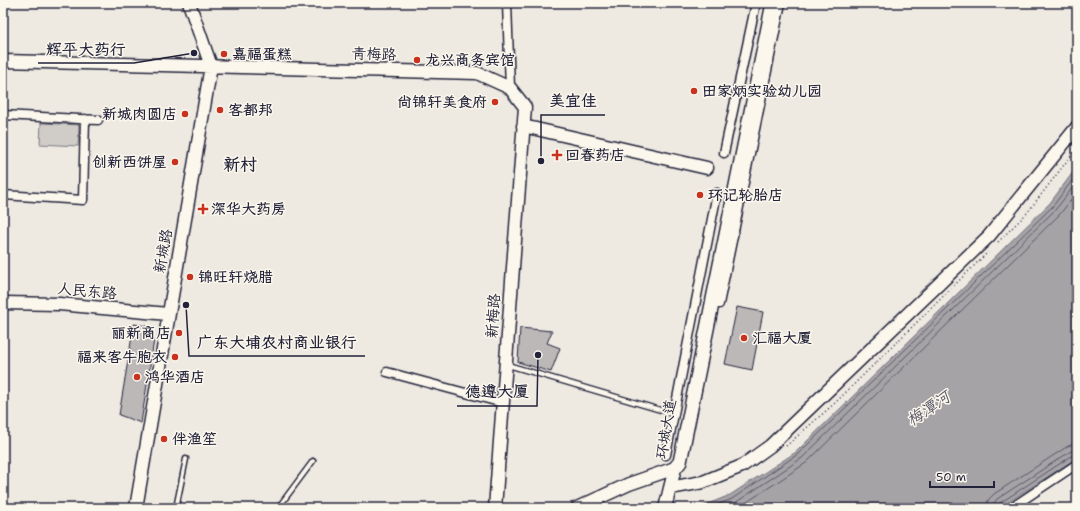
<svg xmlns="http://www.w3.org/2000/svg" width="1080" height="511" viewBox="0 0 1080 511" font-family="'Shantell Sans','LXGW WenKai TC',sans-serif">
<rect width="100%" height="100%" fill="#eeeae2"/>
<filter id="ink" filterUnits="userSpaceOnUse"><feTurbulence type="fractalNoise" baseFrequency=".025" numOctaves="2"/><feDisplacementMap in="SourceGraphic" scale="8" xChannelSelector="R" yChannelSelector="G"/><feConvolveMatrix kernelMatrix="1 2 1 2 8 2 1 2 1" color-interpolation-filters="sRGB"/></filter>
<g filter="url(#ink)">
<path fill="#d0cdc9" stroke="#797882" d="M41 123 79 125 78 146 40 144Z"/>
<path fill="#a6a3a7" stroke="#716f7c" d="M1077 167V458L999 508H698L730 495 796 452 1050 203Z"/>
<g fill="none" stroke-linecap="round" stroke-linejoin="round">
<path stroke="#575666" stroke-width="1" d="M709 508 732 499 798 454 1053 206 1077 174
M723 508 735 503 802 458 1056 209 1077 182
M738 508 806 463 1060 214 1077 192
M987 508 988 500 994 494 1068 446 1077 443
M993 508 994 503 997 499 1071 451 1077 450
M998 508 1000 503 1073 455H1077"/>
</g>
<path fill="#bcb8b8" stroke="#22223b" d="M737 307 763 312 752 370 725 364Z
M134 324 147 326 154 340 141 423 119 415Z
M520 328 552 331 547 343 560 348 551 372 518 362Z"/>
<g fill="none" stroke-linecap="round" stroke-linejoin="round">
<defs>
<path id="lane" d="M508 365 674 414
M176 508 186 459
M278 508 313 461"/>
<path id="street" d="M507 3 510 88
M3 115 98 120
M724 153 756 3
M3 195 83 200 85 119
M719 304 781 3
M387 372 503 403
M666 455 717 193
M1011 508 1077 464"/>
<path id="secondary" d="M3 61 477 73 510 88 525 107 495 508
M523 126 707 168
M3 303 59 304 168 314
M670 488 703 482 742 466 770 446 989 236 1077 127
M136 508 211 66 189 3
M577 508 629 484 675 468
M665 508 675 468"/>
<path id="primary" d="M675 468 680 462 773 3"/>
</defs>
<use href="#lane" stroke="#22223b" stroke-width="7"/>
<use href="#street" stroke="#22223b" stroke-width="11"/>
<use href="#secondary" stroke="#22223b" stroke-width="15"/>
<use href="#primary" stroke="#22223b" stroke-width="16"/>
<path stroke="#22223b" stroke-width="1.5" stroke-dasharray="1 3" stroke-linecap="butt" d="M998 242 1027 213 1077 148
M786 446 835 403 988 252"/>
<use href="#lane" stroke="#fbf7ec" stroke-width="4"/>
<use href="#street" stroke="#fbf7ec" stroke-width="8"/>
<use href="#secondary" stroke="#fbf7ec" stroke-width="12"/>
<use href="#primary" stroke="#fbf7ec" stroke-width="13"/>
</g>
</g>
<g fill="#c8321e" stroke="#fbf7ec" stroke-width="1.5">
<circle cx="224" cy="54" r="4"/>
<circle cx="417" cy="60" r="4"/>
<circle cx="694" cy="91" r="4"/>
<circle cx="495" cy="102" r="4"/>
<circle cx="220" cy="110" r="4"/>
<circle cx="185" cy="114" r="4"/>
<path d="M555 149h4v4h4v4h-4v4h-4v-4h-4v-4h4z"/>
<circle cx="175" cy="162" r="4"/>
<circle cx="700" cy="195" r="4"/>
<path d="M201 203h4v4h4v4h-4v4h-4v-4h-4v-4h4z"/>
<circle cx="190" cy="277" r="4"/>
<circle cx="179" cy="333" r="4"/>
<circle cx="744" cy="338" r="4"/>
<circle cx="175" cy="357" r="4"/>
<circle cx="137" cy="377" r="4"/>
<circle cx="164" cy="439" r="4"/>
</g>
<g text-anchor="middle" stroke-width="3" stroke-linejoin="round" paint-order="stroke">
<g font-size="15" font-weight="bold" fill="#22223b" stroke="#fbf7ec" text-anchor="start">
<text x="232" y="59">嘉福蛋糕</text>
<text x="425" y="65">龙兴商务宾馆</text>
<text x="702" y="96">田家炳实验幼儿园</text>
<text x="487" y="107" text-anchor="end">尚锦轩美食府</text>
<text x="228" y="115">客都邦</text>
<text x="177" y="119" text-anchor="end">新城肉圆店</text>
<text x="565" y="160">回春药店</text>
<text x="167" y="167" text-anchor="end">创新西饼屋</text>
<text x="708" y="200">环记轮胎店</text>
<text x="211" y="214">深华大药房</text>
<text x="198" y="282">锦旺轩烧腊</text>
<text x="171" y="338" text-anchor="end">丽新商店</text>
<text x="752" y="343">汇福大厦</text>
<text x="167" y="362" text-anchor="end">福来客牛胞衣</text>
<text x="145" y="382">鸿华酒店</text>
<text x="172" y="444">伴渔笙</text>
</g>
<g font-size="15" fill="#22223b" stroke="#fbf7ec">
<text transform="translate(374 54) rotate(2)" y="5">青梅路</text>
<text transform="translate(163 251) rotate(-80)" y="5">新城路</text>
<text transform="translate(87 291) rotate(5)" y="5">人民东路</text>
<text transform="translate(493 316) rotate(-86)" y="5">新梅路</text>
<text transform="translate(666 429) rotate(-81)" y="5">环城大道</text>
</g>
<g font-size="16" font-style="italic" fill="#575666" stroke="#fbf7ec">
<text transform="translate(928 408) rotate(-34)" y="6">梅潭河</text>
</g>
<g font-size="17" font-weight="bold" fill="#22223b" stroke="#fbf7ec">
<text x="240" y="170">新村</text>
</g>
</g>
<path fill="none" stroke="#22223b" stroke-width="1.5" d="M194 53L134 63H38M541 161L541 115H605M186 305L189 356H365M538 355L537 406H457"/>
<g fill="#22223b" stroke="#fbf7ec" stroke-width="1.5">
<circle cx="194" cy="53" r="4"/>
<circle cx="541" cy="161" r="4"/>
<circle cx="186" cy="305" r="4"/>
<circle cx="538" cy="355" r="4"/>
</g>
<g font-size="16" text-anchor="middle" font-weight="bold" fill="#22223b" stroke="#fbf7ec" stroke-width="3" stroke-linejoin="round" paint-order="stroke">
<text x="86" y="55">辉平大药行</text>
<text x="573" y="106">美宜佳</text>
<text x="277" y="348">广东大埔农村商业银行</text>
<text x="497" y="397">德遵大厦</text>
</g>
<rect width="1080" height="511" fill="none" stroke="#fbf7ec" stroke-width="16"/>
<rect x="8" y="8" width="1064" height="495" fill="none" stroke="#22223b" stroke-width="1.5" filter="url(#ink)"/>
<path d="M930 481v6h64v-6" fill="none" stroke="#22223b" stroke-width="2"/>
<text x="936" y="481" font-size="12" fill="#22223b" stroke="#fbf7ec" stroke-width="3" paint-order="stroke">50 m</text>
</svg>
